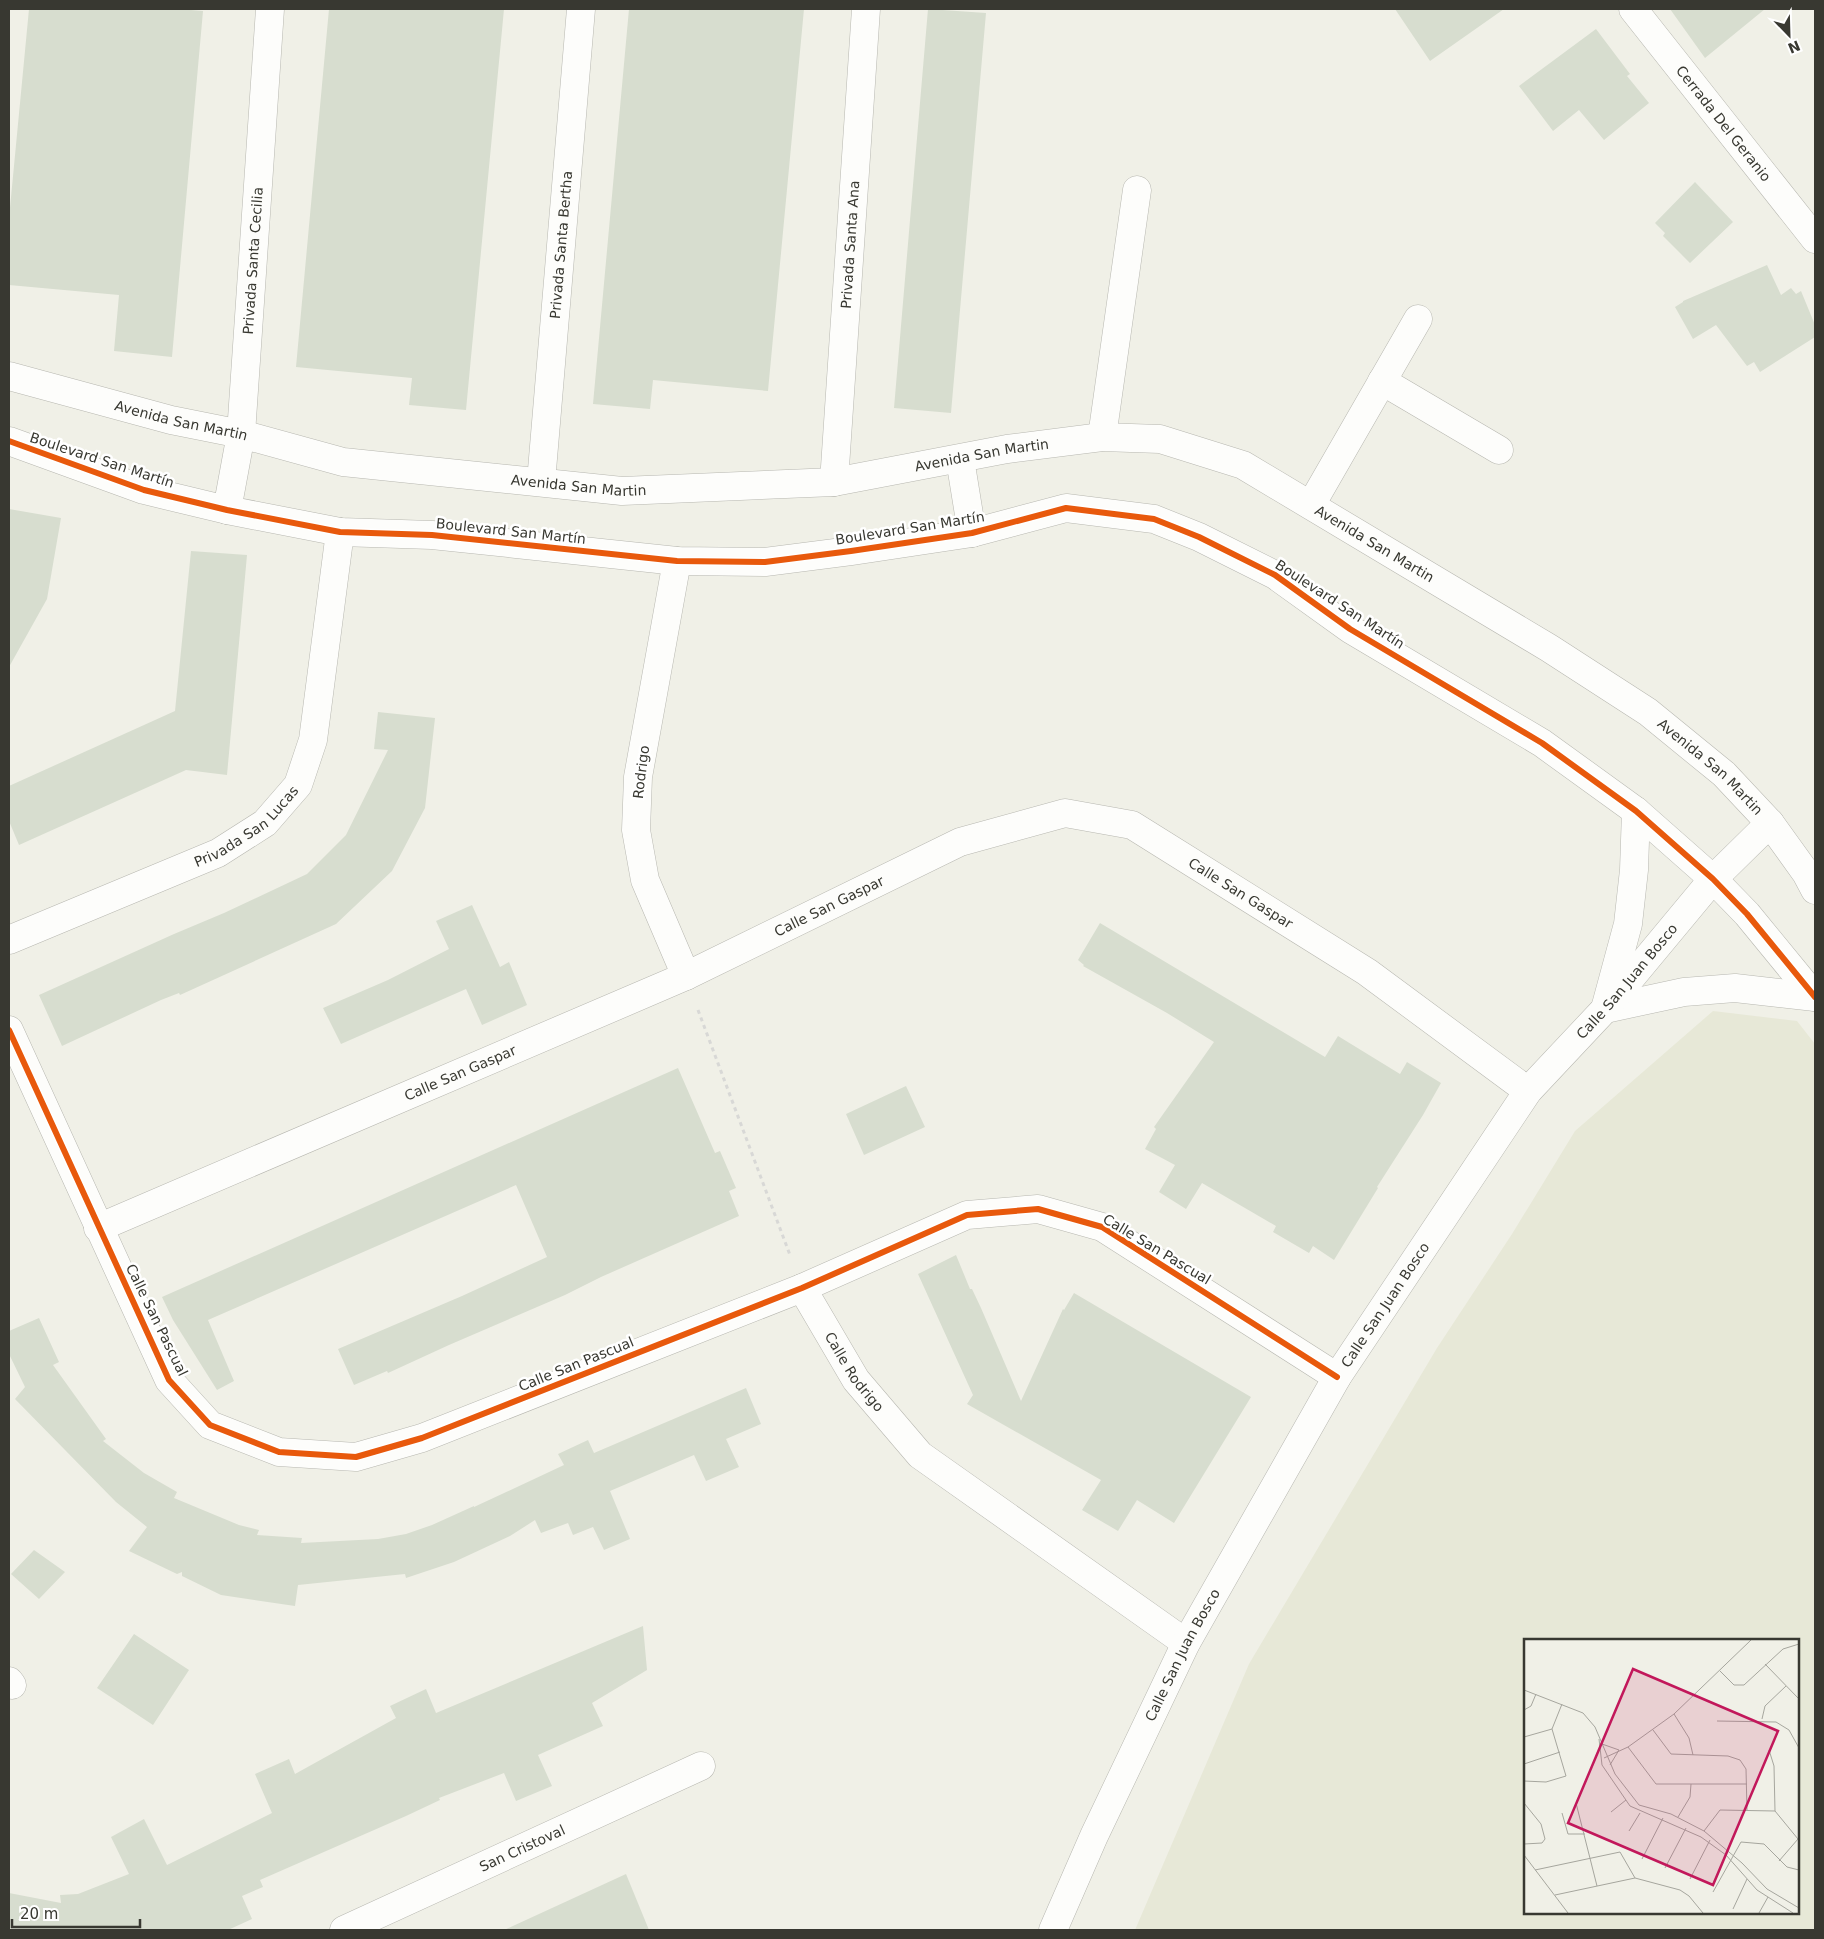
<svg xmlns="http://www.w3.org/2000/svg" width="1824" height="1939" viewBox="0 0 1824 1939" font-family="'DejaVu Sans',sans-serif">
<rect width="100%" height="100%" fill="#f0f0e7"/>
<path fill="#e7e8d7" fill-rule="evenodd" d="M1713 1011 1797 1021 1815 1044V1930H1135L1249 1664 1437 1348 1512 1234 1575 1131ZM1525 1640H1798V1913H1525Z"/>
<path fill="#d7ddcf" d="M29 9H179L203 11 172 357 114 351 119 295 9 285V218Z
M329 9H504L466 410 409 405 412 378 296 367Z
M629 9H804L768 391 653 380 650 409 593 404Z
M928 9 986 13 951 413 894 408Z
M1395 9H1504L1430 61Z
M1670 9H1765L1705 58Z
M1596 29 1630 74 1627 76 1649 103 1604 140 1579 110 1553 131 1519 86Z
M1695 182 1733 222 1690 263 1663 236 1665 233 1655 223Z
M1767 265 1781 295 1791 288 1796 294 1801 291 1815 325V337L1760 372 1754 362 1747 366 1716 325 1693 339 1675 307 1683 302V301Z
M9 509 61 518 47 599 9 667Z
M191 551 247 555 227 775 186 770 19 845 9 821V786L175 711Z
M378 712 435 718 425 808 392 871 336 924 180 995 179 993 161 1000 62 1046 39 995 174 934 224 913 307 874 346 835 388 750 374 749Z
M472 905 500 967 509 962 527 1005 482 1025 466 989 341 1044 323 1008 388 980 449 949 436 921Z
M1100 923 1325 1057 1338 1036 1400 1074 1407 1062 1441 1083 1423 1115 1377 1187 1378 1188 1334 1260 1313 1246 1309 1253 1273 1232 1276 1226 1202 1183 1186 1209 1159 1192 1175 1165 1145 1149 1156 1129 1154 1127 1214 1042 1167 1013 1083 966 1084 965 1078 960Z
M678 1068 715 1153 720 1151 736 1188 729 1191 739 1216 601 1277 565 1295 449 1345 388 1373 387 1371 354 1385 338 1349 462 1296 547 1257 516 1185 208 1320 234 1381 217 1390 173 1320 162 1297Z
M906 1086 925 1127 864 1155 846 1114Z
M956 1255 970 1289H972L981 1308 1021 1401 1063 1309 1064 1310 1074 1293 1251 1397 1174 1523 1137 1500 1118 1531 1082 1510 1101 1480 967 1404 973 1395 918 1274Z
M39 1318 59 1362 53 1365 106 1439 103 1441 144 1473 177 1492 174 1498 239 1525 259 1530 257 1535 302 1538 301 1543 378 1539 406 1534 432 1525 474 1506V1507L564 1465 558 1454 588 1440 594 1453 746 1388 761 1424 726 1439 739 1467 706 1481 694 1455 610 1491 630 1539 604 1550 593 1527 573 1535 568 1523 541 1533 535 1520 510 1536 454 1562 406 1578 405 1574 298 1585 295 1606 221 1595 182 1576V1572L177 1574 129 1551 147 1527 116 1502 15 1399 25 1387 9 1354V1331Z
M34 1550 65 1572 39 1599 11 1574Z
M643 1626 647 1670 592 1703 603 1726 538 1755 552 1786 516 1801 504 1773 439 1798 440 1800 406 1816 260 1880 263 1887 242 1896 252 1919 228 1930H9V1893L61 1903 60 1895 78 1894 129 1874 111 1837 144 1819 167 1865 272 1813 255 1774 289 1759 295 1774 396 1718 390 1706 426 1689 436 1713Z
M134 1634 189 1670 153 1725 97 1688Z
M626 1874 649 1930H504Z"/>
<g fill="none" stroke-linecap="round" stroke-linejoin="round">
<defs>
<g id="street">
<path id="s1" d="M1633 9 1815 239"/>
<path d="M1382 381 1499 450"/>
<path d="M1102 437 1137 190"/>
<path d="M960 459 972 533"/>
<path id="s2" d="M541 482 581 9"/>
<path id="s3" d="M834 482 866 9"/>
<path d="M1311 505 1418 319"/>
<path id="s4" d="M227 510 241 434 270 9"/>
<path d="M677 561 638 777 636 830 645 880 686 976"/>
<path id="s5" d="M9 940 218 853 265 823 298 785 313 740 340 532"/>
<path d="M9 1030 169 1380 210 1425 279 1452 356 1457 422 1438 802 1288 967 1215 1038 1209 1102 1227 1337 1377"/>
<path id="s6" d="M98 1228 686 976 960 842 1065 813 1132 825 1367 972 1528 1091"/>
<path id="s7" d="M802 1288 856 1380 920 1455 1186 1643"/>
<path d="M9 1681 12 1685"/>
<path id="s8" d="M344 1930 701 1766"/>
</g>
<g id="secondary">
<path id="s9" d="M9 376 171 420 241 434 343 462 622 491 834 482 1007 449 1102 437 1160 439 1243 465 1549 648 1648 712 1724 774 1770 823 1806 873 1815 890"/>
<path d="M9 441 144 490 227 510 340 532 432 535 677 561 765 562 851 551 972 533 1066 508 1154 519 1199 537 1275 575 1350 629 1542 743 1636 811 1713 879 1747 914 1815 997"/>
<path d="M1636 811 1634 870 1628 924 1605 1009 1684 992 1735 988 1815 997"/>
<path id="s10" d="M1053 1930 1094 1836 1186 1643 1337 1377 1528 1091 1605 1009 1713 879 1770 823"/>
</g>
</defs>
<use href="#street" stroke="#b7b7b0" stroke-width="29"/>
<use href="#secondary" stroke="#b7b7b0" stroke-width="29"/>
<path stroke="#d8d8d6" stroke-width="3" stroke-dasharray="4 4" stroke-linecap="butt" d="M698 1010 790 1255"/>
<use href="#street" stroke="#fdfdfb" stroke-width="28"/>
<use href="#secondary" stroke="#fdfdfb" stroke-width="28"/>
<defs>
<path id="cycleway" d="M9 441 144 490 227 510 340 532 432 535 677 561 765 562 851 551 972 533 1066 508 1154 519 1199 537 1275 575 1350 629 1542 743 1636 811 1713 879 1747 914 1815 997
M9 1030 169 1380 210 1425 279 1452 356 1457 422 1438 802 1288 967 1215 1038 1209 1102 1227 1337 1377"/>
</defs>
<use href="#cycleway" stroke="#fff" stroke-width="9"/>
<use href="#cycleway" stroke="#e8590c" stroke-width="6"/>
</g>
<g text-anchor="middle" stroke-width="5" stroke-linejoin="round" paint-order="stroke">
<g font-size="14" fill="#383831" stroke="#fff">
<text dy="5" stroke="none"><textPath href="#s1" startOffset="146">Cerrada Del Geranio</textPath></text>
<text dy="5" stroke="none"><textPath href="#s2" startOffset="238">Privada Santa Bertha</textPath></text>
<text dy="5" stroke="none"><textPath href="#s3" startOffset="238">Privada Santa Ana</textPath></text>
<text dy="5" stroke="none"><textPath href="#s4" startOffset="251">Privada Santa Cecilia</textPath></text>
<text dy="5" stroke="none"><textPath href="#s9" startOffset="178">Avenida San Martin</textPath></text>
<text dy="5" stroke="none"><textPath href="#s9" startOffset="988">Avenida San Martin</textPath></text>
<text transform="translate(102 460) rotate(18)" y="5">Boulevard San Martín</text>
<text dy="5" stroke="none"><textPath href="#s9" startOffset="582">Avenida San Martin</textPath></text>
<text transform="translate(910 528) rotate(-9)" y="5">Boulevard San Martín</text>
<text transform="translate(511 531) rotate(6)" y="5">Boulevard San Martín</text>
<text dy="5" stroke="none"><textPath href="#s9" startOffset="1408">Avenida San Martin</textPath></text>
<text transform="translate(1340 604) rotate(33)" y="5">Boulevard San Martín</text>
<text dy="5" stroke="none"><textPath href="#s9" startOffset="1812">Avenida San Martin</textPath></text>
<text transform="translate(641 772) rotate(-83)" y="5">Rodrigo</text>
<text dy="5" stroke="none"><textPath href="#s5" startOffset="265">Privada San Lucas</textPath></text>
<text dy="5" stroke="none"><textPath href="#s6" startOffset="1250">Calle San Gaspar</textPath></text>
<text dy="5" stroke="none"><textPath href="#s6" startOffset="799">Calle San Gaspar</textPath></text>
<text dy="5" stroke="none"><textPath href="#s10" startOffset="1114">Calle San Juan Bosco</textPath></text>
<text dy="5" stroke="none"><textPath href="#s6" startOffset="394">Calle San Gaspar</textPath></text>
<text transform="translate(1157 1249) rotate(31)" y="5">Calle San Pascual</text>
<text dy="5" stroke="none"><textPath href="#s10" startOffset="709">Calle San Juan Bosco</textPath></text>
<text transform="translate(157 1320) rotate(64)" y="5">Calle San Pascual</text>
<text transform="translate(576 1364) rotate(-22)" y="5">Calle San Pascual</text>
<text dy="5" stroke="none"><textPath href="#s7" startOffset="99">Calle Rodrigo</textPath></text>
<text dy="5" stroke="none"><textPath href="#s10" startOffset="304">Calle San Juan Bosco</textPath></text>
<text dy="5" stroke="none"><textPath href="#s8" startOffset="196">San Cristoval</textPath></text>
</g>
</g>
<g transform="translate(1524 1639)">
<rect width="275" height="275" fill="#f0f0e7"/>
<path fill="none" stroke="#a6a69e" stroke-width="1" d="M241 25 275 60M196 32 210 46H220L259 10 275 5M0 51 59 74 71 88 91 135 115 166 147 175 180 192 218 224 243 250 275 269M0 71 7 67 12 55M150 75 165 99 169 116M238 80 241 67 262 47M193 82 252 83 265 91 275 109M28 90 38 65M129 91 147 115 204 117 216 121 222 130 223 171M0 98 28 90M75 100 78 126 106 167 177 198 202 216 233 251 269 274M78 105 95 111 86 126M104 108 132 145H223M245 111 250 127 251 172M80 119 104 108 150 75 227 1M0 125 36 113M0 142 22 143 42 137 28 90M0 164 17 185 21 200 18 204 0 205M52 164 73 247M251 172 274 200 255 222M87 173 102 161M38 174 44 195H61M154 178 166 158 167 145M105 192 116 174M180 192 196 171 251 172M0 216 44 274M118 220 139 179M141 229 162 189M11 231 96 213 111 239M166 240 186 201M189 253 217 203 240 205 263 228 275 231M31 256 111 239 156 251 165 257 179 274M209 270 223 240M235 274 244 258"/>
<path fill="#c2185b" fill-opacity="0.15" stroke="#c2185b" stroke-width="2.5" d="M109 30 254 92 189 246 44 184Z"/>
<rect width="275" height="275" fill="none" stroke="#383831" stroke-width="2.5"/>
</g>
<rect width="1824" height="1939" fill="none" stroke="#383831" stroke-width="20"/>
<g transform="translate(1789 35) rotate(157)" stroke="#ffffff" stroke-width="4" paint-order="stroke">
<path d="M0-4L9 19L0 12L-9 19Z" fill="#383831"/>
<text y="-8" font-size="14" font-weight="bold" text-anchor="middle" fill="#383831">N</text>
</g>
<path d="M12 1919v8h128v-8" fill="none" stroke="#383831" stroke-width="2.5"/>
<text x="20" y="1919" font-size="15" fill="#383831" stroke="#ffffff" stroke-width="4" paint-order="stroke">20 m</text>
</svg>
